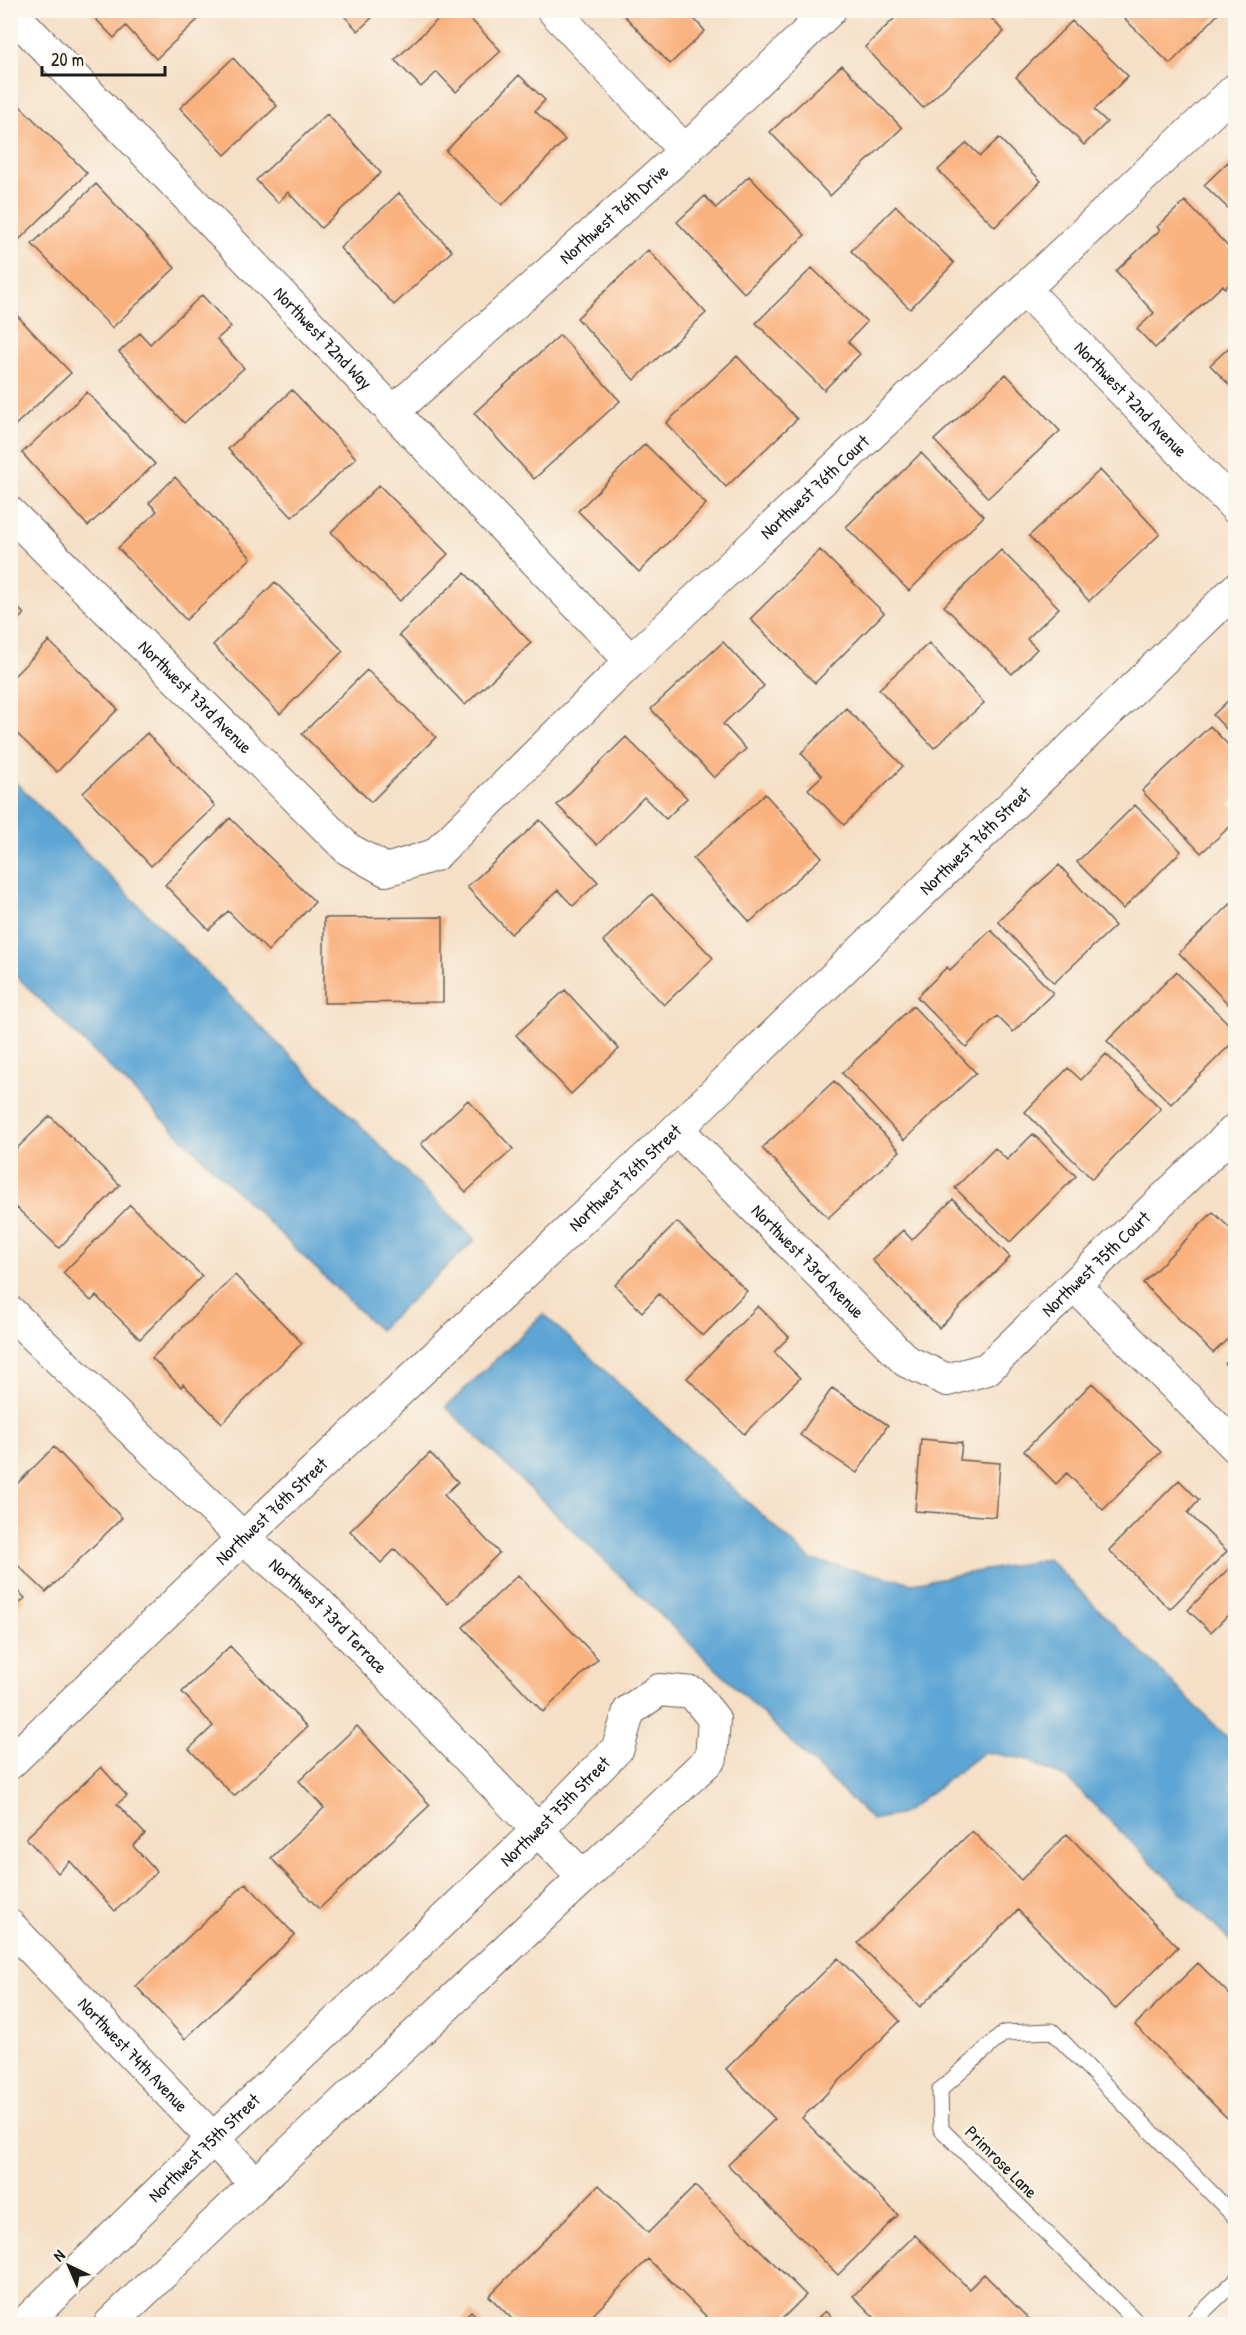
<svg xmlns="http://www.w3.org/2000/svg" width="1246" height="2335" viewBox="0 0 1246 2335" font-family="'Patrick Hand',sans-serif">
<rect width="100%" height="100%" fill="#fbf7ec"/>
<filter id="ink" filterUnits="userSpaceOnUse"><feTurbulence type="fractalNoise" baseFrequency=".0167" numOctaves="2"/><feDisplacementMap in="SourceGraphic" scale="12" xChannelSelector="R" yChannelSelector="G"/><feConvolveMatrix kernelMatrix="1 2 1 2 8 2 1 2 1" color-interpolation-filters="sRGB"/></filter>
<filter id="wash" filterUnits="userSpaceOnUse"><feTurbulence type="fractalNoise" baseFrequency=".008" numOctaves="4" result="noise"/><feDisplacementMap in="SourceGraphic" scale="24" xChannelSelector="R" yChannelSelector="G"/><feGaussianBlur stdDeviation="1.35" result="paint"/><feColorMatrix in="noise" values="0 0 0 0 0 0 0 0 0 0 0 0 0 0 0 0 0 1.4 0 .05"/><feComposite in="paint" operator="in"/></filter>
<g filter="url(#wash)">
<rect width="100%" height="100%" fill="#f5dfc6"/>
<path fill="#5da5d4" stroke="#3c6078" stroke-width="1.5" d="M11 778 475 1240 379 1330 11 971Z
M543 1314 811 1560 913 1583 1048 1559 1235 1745V1946L1069 1780 1025 1759 984 1752 902 1814 872 1820 446 1407Z"/>
<g id="blocks">
<path fill="#f9b17e" d="M93 10H208L156 59 126 26 114 38 90 13Z
M339 10H380L358 31Z
M448 10H462L501 51 456 92 437 72 421 87 395 60Z
M619 10H686L705 31 670 64Z
M903 10H984L1004 32 923 108 865 47Z
M1116 10H1222L1170 64Z
M1072 21 1128 76 1094 110 1107 122 1084 145 1016 77Z
M233 58 277 106 225 155 180 108Z
M842 65 902 128 830 196 770 132Z
M519 75 545 100 535 111 565 140 502 205 446 151Z
M10 96 87 173 20 239 10 229Z
M327 114 381 173 321 228 288 192 278 203 256 180Z
M999 138 1041 181 995 227 938 170 967 143 980 156Z
M1228 162 1236 170V216L1204 185Z
M749 176 805 235 744 293 677 222 705 196 716 208Z
M96 184 175 268 112 328 32 244Z
M399 193 452 251 394 305 340 248Z
M1185 201 1236 255V278L1225 288 1223 285 1155 348 1137 329 1154 313 1116 271 1160 230 1157 227Z
M896 206 954 263 910 309 851 251Z
M648 250 706 313 634 380 577 318Z
M812 268 867 322 848 342 860 354 824 390 756 323Z
M202 295 231 327 217 339 244 368 184 423 119 352 140 333 150 344Z
M10 308 71 373 10 430Z
M560 335 620 401 534 479 474 413Z
M1236 341V392L1210 365Z
M737 356 797 419 726 487 666 423Z
M1006 374 1060 431 988 498 934 440Z
M292 390 356 458 292 517 228 449Z
M87 392 155 464 88 526 22 453Z
M645 444 706 504 639 572 578 511Z
M921 453 984 516 909 591 846 527Z
M1100 470 1160 534 1089 601 1029 536Z
M175 477 251 558 186 620 118 548 157 511 149 503Z
M379 485 448 554 400 601 331 532Z
M820 550 884 613 815 683 750 619Z
M1001 550 1059 608 1027 639 1037 649 1012 674 944 606Z
M465 573 531 643 465 705 399 635Z
M275 582 343 651 280 714 213 645Z
M10 600 24 614 10 627Z
M49 641 118 709 57 772 10 727V680Z
M723 642 764 686 723 724 746 749 714 778 651 709Z
M929 643 984 703 934 748 879 689Z
M367 670 436 737 371 802 302 734Z
M1236 693V739L1213 715Z
M846 708 903 766 844 825 808 789 822 776 801 753Z
M1210 726 1236 753V798L1229 804 1236 811V821L1201 853 1142 791Z
M147 733 215 806 151 866 83 793Z
M626 737 687 798 666 819 644 797 597 845 557 805Z
M765 794 822 857 750 922 693 859Z
M1135 805 1181 851 1123 909 1077 862Z
M230 818 315 902 268 951 228 911 209 930 165 885Z
M540 820 598 882 573 906 558 890 511 934 467 887Z
M1059 865 1115 926 1054 983 998 921Z
M652 894 713 958 664 1005 603 941Z
M1236 899V1012L1179 953Z
M443 917V1002L324 1003V918Z
M991 930 1053 993 1013 1032 997 1016 966 1047 917 997 947 967 950 970Z
M1176 972 1236 1031V1039L1171 1104 1107 1041Z
M565 990 619 1049 571 1094 516 1035Z
M913 1006 976 1073 904 1140 842 1073Z
M1106 1054 1161 1109 1092 1179 1025 1112 1068 1068 1081 1080Z
M834 1081 900 1151 828 1218 762 1148Z
M468 1100 513 1149 466 1192 421 1144Z
M50 1116 120 1185 59 1248 17 1208 14 1211 10 1208V1155Z
M1033 1134 1076 1176 1010 1242 955 1188 995 1148 1007 1160Z
M953 1199 1010 1257 939 1328 872 1260 903 1230 912 1240Z
M130 1205 202 1276 140 1339 96 1296 91 1301 63 1273Z
M1213 1212 1236 1234V1331L1213 1353 1143 1283Z
M677 1222 747 1291 703 1336 659 1294 642 1312 615 1285Z
M235 1275 302 1343 222 1423 183 1384 181 1387 152 1358Z
M758 1306 789 1337 774 1352 800 1378 744 1434 687 1378Z
M1236 1354V1374L1225 1364Z
M1092 1383 1161 1452 1103 1510 1067 1473 1056 1484 1024 1451Z
M832 1388 888 1425 857 1473 800 1435Z
M921 1439 962 1443 960 1460 1000 1463 996 1517 915 1511Z
M54 1447 122 1518 46 1592 10 1558V1491Z
M430 1453 458 1482 444 1495 499 1553 448 1604 395 1549 381 1563 350 1531Z
M1179 1480 1199 1500 1188 1513 1227 1551 1170 1609 1109 1550Z
M1236 1561V1619L1230 1613 1211 1632 1188 1610Z
M518 1575 598 1659 543 1712 463 1627Z
M10 1584 25 1598 10 1613Z
M230 1646 307 1727 234 1796 189 1749 213 1726 182 1692Z
M357 1726 430 1805 319 1909 271 1858 324 1808 299 1781Z
M101 1767 127 1796 117 1804 145 1834 133 1846 157 1872 115 1911 70 1861 58 1873 26 1838Z
M972 1831 1021 1880 1067 1834 1178 1947 1115 2009 1018 1910 920 2007 858 1943Z
M246 1883 295 1935 185 2039 136 1986Z
M838 1958 900 2021 802 2118 898 2215 838 2275 728 2165 775 2119 726 2069Z
M1198 1963 1236 2001V2127L1135 2025Z
M599 2185 648 2233 695 2186 806 2295 777 2324H714L648 2259 584 2324H517L489 2296Z
M915 2235 969 2289 984 2274 1034 2324H881L853 2296Z
M471 2311 484 2324H457Z
M825 2311 839 2324H812Z"/>
</g>
</g>
<g filter="url(#ink)">
<use href="#blocks" fill-opacity="0" stroke="#686058" stroke-width="1.5"/>
<g fill="none" stroke-linecap="round" stroke-linejoin="round">
<defs>
<path id="lane" d="M1139 2324 941 2129 940 2090 1004 2033 1052 2031 1236 2218
M1190 2324 1236 2280"/>
<g id="street">
<path d="M553 10 685 151"/>
<path id="s1" d="M14 15 631 661"/>
<path id="s2" d="M1025 290 1236 508"/>
<path id="s3" d="M392 413 685 151 830 10"/>
<path id="s4" d="M10 513 348 849 386 870 435 855 631 661 1236 89"/>
<path id="s5" d="M677 1129 906 1361 947 1380 987 1369 1236 1129"/>
<path d="M1074 1285 1236 1447"/>
<path id="s6" d="M10 1312 243 1538 309 1593 583 1877"/>
<path id="s7" d="M10 1763 243 1538 677 1129 1236 589"/>
<path id="s8" d="M10 1926 256 2184"/>
<path id="s9" d="M24 2324 213 2139 538 1830 618 1748 629 1711 659 1690 693 1693 714 1719 711 1758 256 2184 110 2324"/>
</g>
</defs>
<use href="#lane" stroke="#686058" stroke-width="17"/>
<use href="#street" stroke="#686058" stroke-width="34"/>
<use href="#lane" stroke="#fff" stroke-width="15"/>
<use href="#street" stroke="#fff" stroke-width="32"/>
</g>
</g>
<g text-anchor="middle" stroke-width="4.5" stroke-linejoin="round" paint-order="stroke">
<g font-size="18" fill="#1c1c1c" stroke="#fbf7ec">
<text dy="6" stroke="none"><textPath href="#s3" startOffset="298">Northwest 76th Drive</textPath></text>
<text dy="6" stroke="none"><textPath href="#s1" startOffset="447">Northwest 72nd Way</textPath></text>
<text dy="6" stroke="none"><textPath href="#s2" startOffset="152">Northwest 72nd Avenue</textPath></text>
<text dy="6" stroke="none"><textPath href="#s4" startOffset="1100">Northwest 76th Court</textPath></text>
<text dy="6" stroke="none"><textPath href="#s4" startOffset="261">Northwest 73rd Avenue</textPath></text>
<text dy="6" stroke="none"><textPath href="#s7" startOffset="1335">Northwest 76th Street</textPath></text>
<text dy="6" stroke="none"><textPath href="#s7" startOffset="849">Northwest 76th Street</textPath></text>
<text dy="6" stroke="none"><textPath href="#s5" startOffset="186">Northwest 73rd Avenue</textPath></text>
<text dy="6" stroke="none"><textPath href="#s5" startOffset="564">Northwest 75th Court</textPath></text>
<text dy="6" stroke="none"><textPath href="#s7" startOffset="363">Northwest 76th Street</textPath></text>
<text dy="6" stroke="none"><textPath href="#s6" startOffset="440">Northwest 73rd Terrace</textPath></text>
<text dy="6" stroke="none"><textPath href="#s9" startOffset="738">Northwest 75th Street</textPath></text>
<text dy="6" stroke="none"><textPath href="#s8" startOffset="178">Northwest 74th Avenue</textPath></text>
<text dy="6" stroke="none"><textPath href="#s9" startOffset="252">Northwest 75th Street</textPath></text>
<text transform="translate(1001 2162) rotate(45)" y="6">Primrose Lane</text>
</g>
</g>
<rect width="1246" height="2335" fill="none" stroke="#fbf7ec" stroke-width="36"/>
<g transform="translate(69 2266) rotate(316)" stroke="#fbf7ec" stroke-width="4.5" paint-order="stroke">
<path d="M0-4.5L10 22L0 15L-10 22Z" fill="#1c1c1c"/>
<text y="-9" font-size="16" font-weight="bold" text-anchor="middle" fill="#1c1c1c">N</text>
</g>
<path d="M42 66v9h123v-9" fill="none" stroke="#1c1c1c" stroke-width="3"/>
<text x="51" y="66" font-size="18" fill="#1c1c1c" stroke="#fbf7ec" stroke-width="4.5" paint-order="stroke">20 m</text>
</svg>
